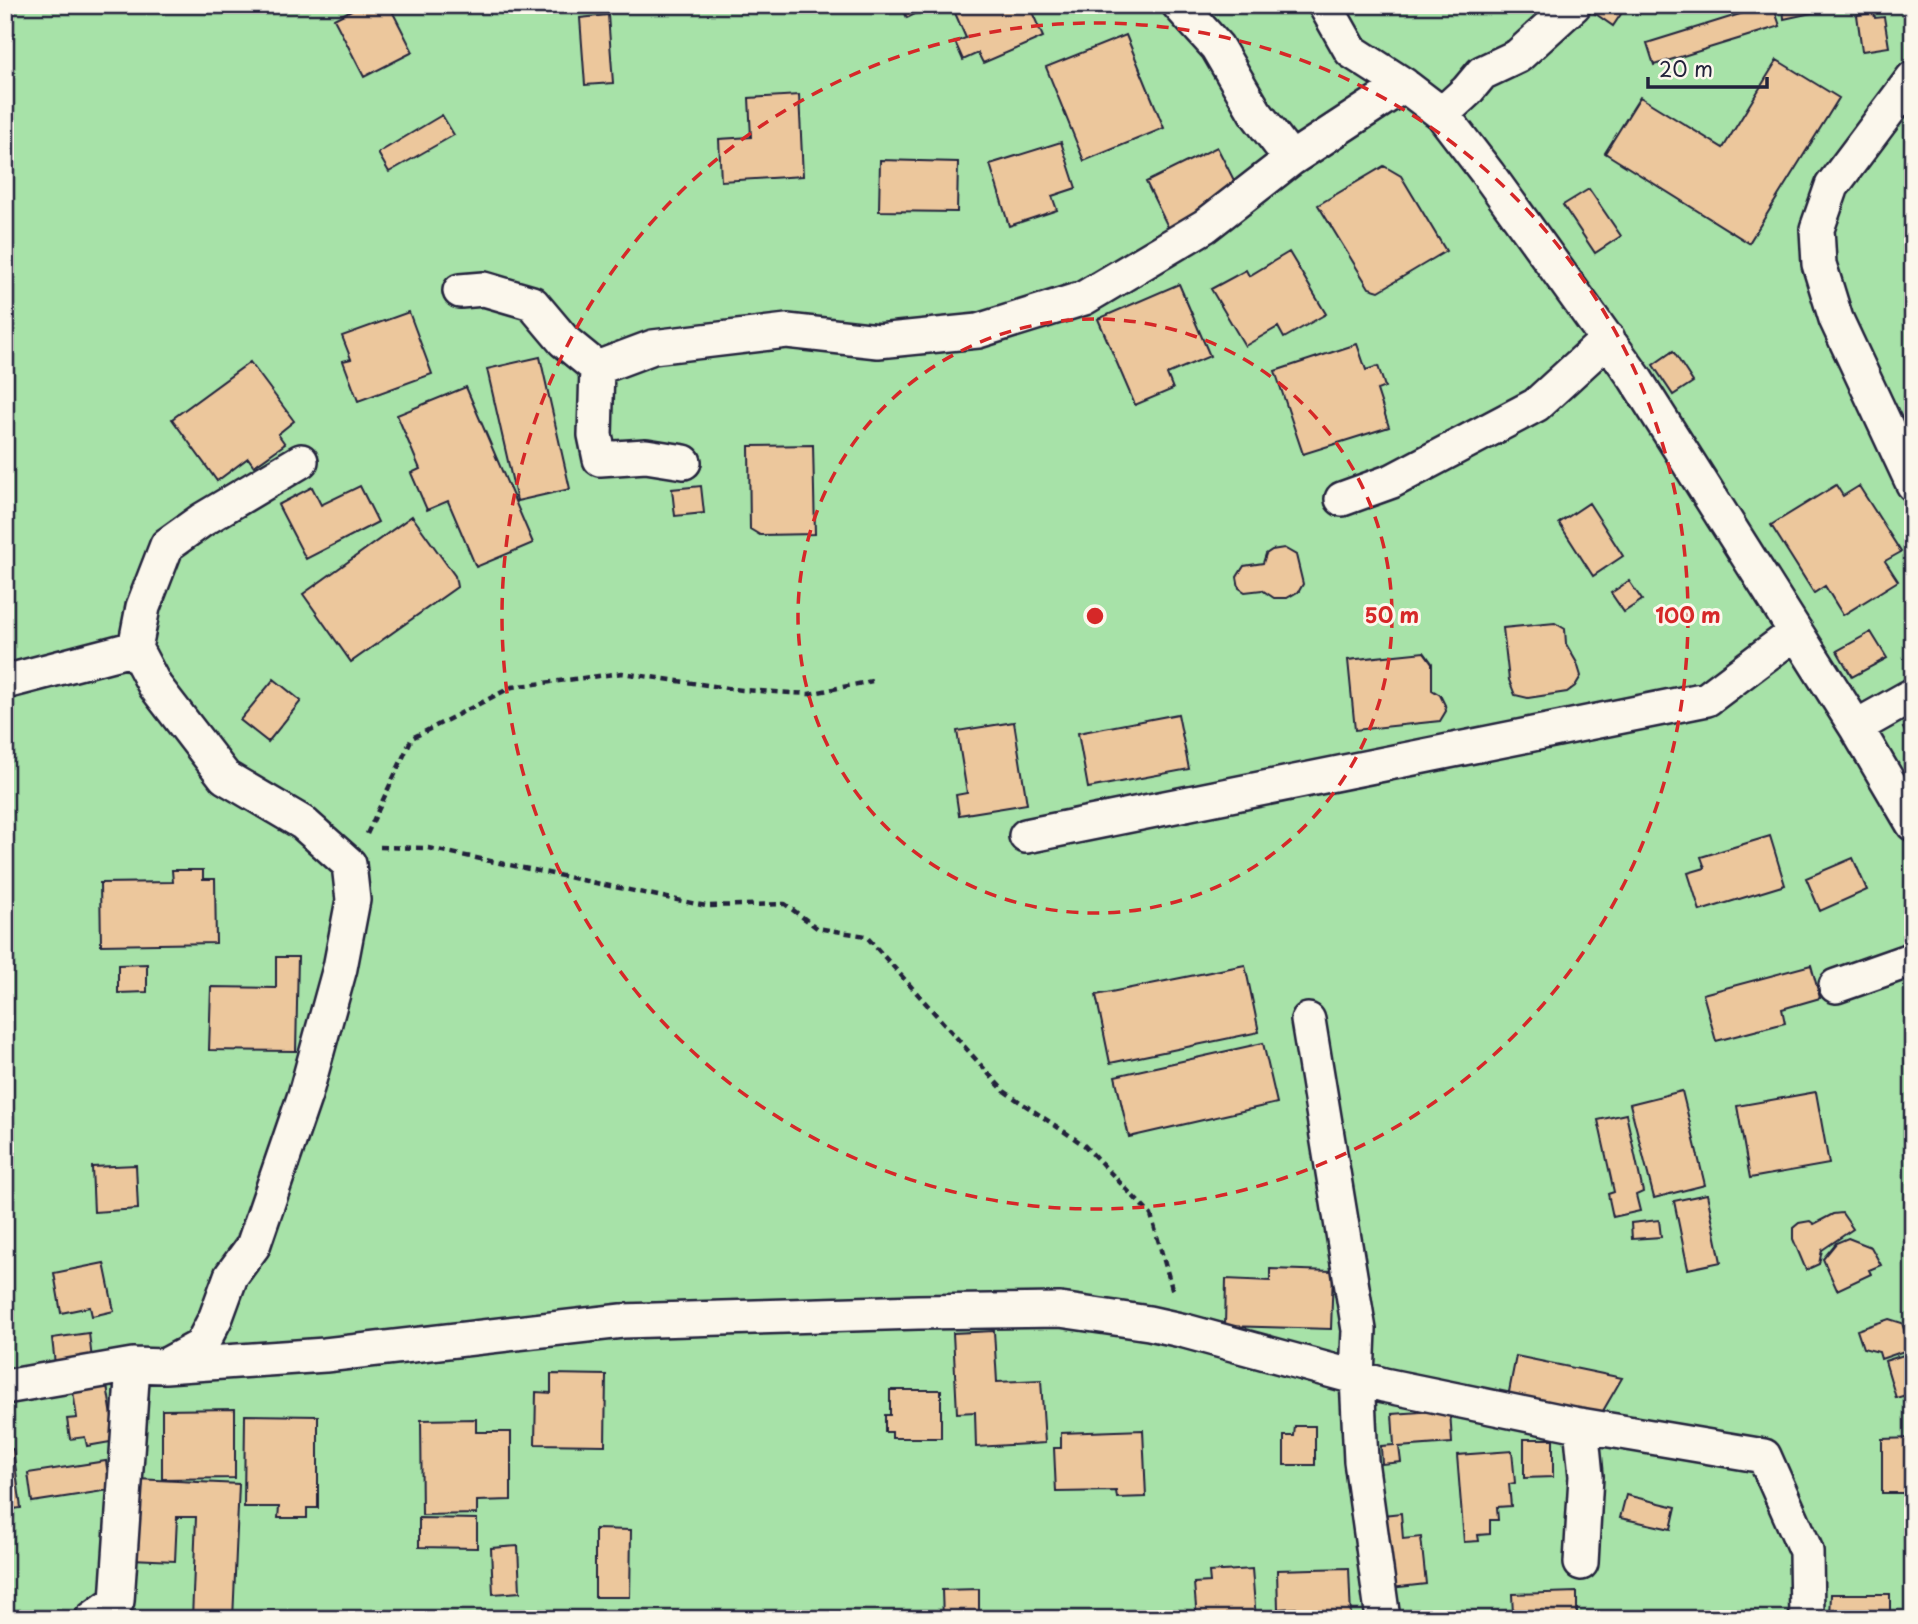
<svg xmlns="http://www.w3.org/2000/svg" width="1918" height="1624" viewBox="0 0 1918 1624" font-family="'Playpen Sans',sans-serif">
<rect width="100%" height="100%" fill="#f8eddc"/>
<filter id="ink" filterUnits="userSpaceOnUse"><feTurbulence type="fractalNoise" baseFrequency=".0143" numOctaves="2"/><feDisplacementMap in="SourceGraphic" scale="14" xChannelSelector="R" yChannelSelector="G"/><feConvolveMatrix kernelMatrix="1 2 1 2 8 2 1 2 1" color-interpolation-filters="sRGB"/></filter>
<g filter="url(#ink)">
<path fill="#a7e2a8" stroke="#648272" stroke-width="2" d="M5 5H1913V1619H5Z"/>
<path fill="#ecc79c" stroke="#22223b" stroke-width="2" d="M361 5H389L413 52 364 77 334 19Z
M901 5H934L907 18Z
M973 5H1029L1043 37 983 63 978 53 963 60 955 42 966 38 955 13Z
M1583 5H1627L1613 26Z
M1769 5H1773L1780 26 1654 65 1647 43Z
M1783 5H1848L1784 19Z
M1874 13 1875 18 1884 17 1889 47 1862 51 1857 15Z
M608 15 613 83 585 85 580 18Z
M1126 35 1164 128 1084 161 1046 67Z
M1777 60 1839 98 1749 243 1605 153 1640 97 1723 148Z
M799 95 803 176 721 181 719 139 751 137 749 98Z
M442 115 454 135 389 172 378 153Z
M1061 142 1076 188 1052 196 1057 210 1009 226 990 164Z
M1217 147 1241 194 1169 229 1146 182Z
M880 160 958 162 957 212 879 211Z
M1384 166 1401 176 1446 251 1379 291 1369 288 1318 205Z
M1589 189 1621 236 1595 253 1563 205Z
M1289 252 1326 314 1284 338 1278 327 1245 346 1211 289 1246 270 1249 276Z
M1179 284 1210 356 1167 374 1173 389 1135 405 1098 319Z
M409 312 432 374 358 401 343 361 351 359 342 336Z
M1357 344 1366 370 1378 366 1385 387 1377 390 1389 427 1303 454 1275 371Z
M1673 351 1693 382 1673 395 1653 365Z
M540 357 570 489 517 501 487 369Z
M250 362 294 421 278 434 285 444 254 466 248 458 217 481 172 419Z
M466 387 533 543 476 567 448 501 427 510 411 473 420 469 397 415Z
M813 445 815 534 760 535 750 529 749 446Z
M1836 485 1843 496 1859 486 1901 552 1885 561 1898 581 1843 615 1825 586 1814 593 1771 525Z
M360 486 378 522 306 559 278 505 312 487 321 505Z
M701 486 704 513 675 516 672 489Z
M1589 503 1623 556 1593 576 1559 523Z
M412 516 455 576 457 587 351 662 303 594Z
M1284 548 1296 555 1303 584 1299 591 1287 598H1274L1262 590 1245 592 1239 588 1237 577 1244 566 1263 563 1266 554 1272 550Z
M1629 581 1642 600 1624 612 1611 593Z
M1555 623 1565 629 1566 644 1577 663 1581 676 1575 686 1567 692 1528 698 1515 695 1509 680 1503 628Z
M1871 632 1887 658 1852 677 1837 651Z
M1424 652 1432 663V690L1440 695 1445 705 1446 711 1440 721 1355 730 1348 660Z
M274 679 301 701 268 742 240 720Z
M1178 714 1189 769 1088 788 1078 733Z
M1014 722 1027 804 959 815 956 795 967 793 957 731Z
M1913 723V747L1903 728Z
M1770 836 1785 885 1700 911 1688 873 1705 868 1701 857Z
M1853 858 1867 890 1820 911 1806 878Z
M172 870H203V879H215L216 943 101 945 100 883 173 882Z
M276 957H298L296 1051 209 1050 211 987 276 988Z
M147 964V992L118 993V965Z
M1245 965 1259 1032 1110 1063 1096 995Z
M1811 965 1820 998 1782 1009 1785 1023 1716 1041 1703 994Z
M1263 1043 1277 1103 1129 1137 1115 1076Z
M1682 1091 1705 1185 1654 1198 1630 1104Z
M1816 1092 1829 1164 1750 1178 1737 1106Z
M1626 1114 1643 1192 1636 1195 1640 1211 1613 1217 1608 1194 1614 1192 1598 1120Z
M136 1165 138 1209 94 1212 92 1167Z
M1707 1194 1721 1262 1688 1269 1674 1201Z
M1842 1213 1853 1229 1822 1250 1819 1264 1806 1270 1793 1239V1228L1799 1223 1810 1221 1814 1224 1833 1214Z
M1659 1220 1661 1237 1632 1239 1631 1223Z
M1848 1238 1871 1247 1881 1265 1869 1270 1871 1274 1837 1290 1823 1259 1836 1243Z
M104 1263 114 1311 92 1316 90 1307 61 1313 54 1273Z
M1270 1269 1333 1271 1331 1329 1225 1326 1226 1279 1270 1281Z
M1889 1319 1902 1323 1910 1349 1881 1359 1879 1352 1863 1348 1857 1330Z
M994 1331 997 1382 1041 1380 1045 1443 976 1447 975 1412 957 1413 953 1333Z
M89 1333 92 1360 55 1364 52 1338Z
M1913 1352V1393L1896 1398 1885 1361Z
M1516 1356 1622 1378 1600 1416 1508 1397Z
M105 1373 116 1441 87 1446 85 1437 70 1439 67 1419 77 1418 71 1378Z
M551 1374 606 1375 605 1445 535 1444 536 1392 551 1393Z
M890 1390H941V1438H892V1432H885V1415H890Z
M235 1409V1478L162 1479V1410Z
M1450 1410 1452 1443 1399 1447 1401 1462 1382 1464 1381 1446 1394 1445 1392 1414Z
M245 1415 318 1416V1508H307V1518H278L279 1507H244Z
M476 1419V1432H511V1500L477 1501V1514L422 1515 421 1420Z
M1295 1426H1315V1465H1284V1436H1294Z
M1143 1430 1146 1497 1117 1498 1116 1491 1056 1492 1054 1448H1061V1433Z
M1913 1438V1493H1882V1439Z
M1524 1439H1553V1477L1524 1478Z
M13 1449 21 1508 5 1510V1450Z
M1512 1451 1515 1483 1509 1484 1511 1506 1497 1507 1498 1520H1490V1534L1478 1535 1479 1541 1464 1542 1457 1455Z
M106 1461 110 1490 32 1502 28 1473Z
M136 1479 239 1484 233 1619H192L196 1517H177L175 1561 132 1559Z
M1626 1495 1676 1507 1671 1529 1620 1518Z
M1401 1513 1403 1539 1421 1537 1426 1584 1391 1588 1383 1515Z
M419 1518 477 1519V1548L419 1547Z
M595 1529 631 1530 630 1597H595Z
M518 1546 520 1592 493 1594 491 1548Z
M1349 1568 1351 1619H1300L1296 1608 1278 1609 1277 1570Z
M1252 1569 1256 1619H1197L1194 1583 1210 1582 1209 1572Z
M979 1589V1619H943L942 1590Z
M1577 1592V1619H1482V1615L1513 1614 1512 1594Z
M1831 1594H1890V1619H1830Z"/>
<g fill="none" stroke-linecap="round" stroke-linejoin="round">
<defs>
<path id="street" d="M1179 5 1217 47 1255 112 1291 159 1404 85
M1325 5 1351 51 1404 85 1442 114 1467 91 1482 73 1518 56 1574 5
M1913 78 1832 186 1817 229 1819 264 1836 319 1913 484
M1442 114 1488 174 1635 378 1856 727 1913 824
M460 291 484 289 532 303 564 341 597 368
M684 462 646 456 600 459 595 435 597 368 653 347 787 331 878 341 978 331 1084 298 1205 226 1291 159
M1342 499 1392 481 1536 405 1608 339
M135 648 155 686 225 777 303 823 349 864 353 900 340 968 305 1095 253 1246 231 1276 216 1317 201 1346 168 1364
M5 682 135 648 143 607 167 545 202 520 301 461
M1856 727 1913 695
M1026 836 1707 699 1796 632
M1836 986 1913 959
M1308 1020 1359 1330 1357 1377 1361 1461 1383 1619
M5 1387 133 1365 165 1366 325 1355 622 1321 918 1312 1060 1310 1149 1323 1185 1331 1384 1385 1574 1424 1764 1456 1806 1551 1807 1619
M1581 1425 1586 1476 1581 1563
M92 1619 117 1601 133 1365"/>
</defs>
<use href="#street" stroke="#22223b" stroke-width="38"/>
<path stroke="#22223b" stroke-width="4.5" stroke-dasharray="7 5" stroke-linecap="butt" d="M367 834 412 738 512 687 622 673 742 690 809 694 872 681
M380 847 428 848 706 906 785 904 817 928 866 936 1004 1091 1084 1145 1151 1215 1173 1292"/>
<use href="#street" stroke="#fbf7ec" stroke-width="33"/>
</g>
</g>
<g fill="none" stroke="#d62828" stroke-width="3.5" stroke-dasharray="12 9">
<circle cx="1095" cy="616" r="297"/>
<circle cx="1095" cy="616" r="593"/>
</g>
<circle cx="1095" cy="616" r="10" fill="#d62828" stroke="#fbf7ec" stroke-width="3.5"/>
<g font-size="21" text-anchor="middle" font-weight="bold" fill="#d62828" stroke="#fbf7ec" stroke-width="6" stroke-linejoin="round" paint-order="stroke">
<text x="1392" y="623">50 m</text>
<text x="1688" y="623">100 m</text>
</g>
<rect width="1918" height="1624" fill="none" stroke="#fbf7ec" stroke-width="28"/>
<rect x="14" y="14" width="1890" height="1596" fill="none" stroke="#22223b" stroke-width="2.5" filter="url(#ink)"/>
<path d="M1648 77v10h119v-10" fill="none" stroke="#22223b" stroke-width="3.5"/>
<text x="1659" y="77" font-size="21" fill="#22223b" stroke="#fbf7ec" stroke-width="5" paint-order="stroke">20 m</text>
</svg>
